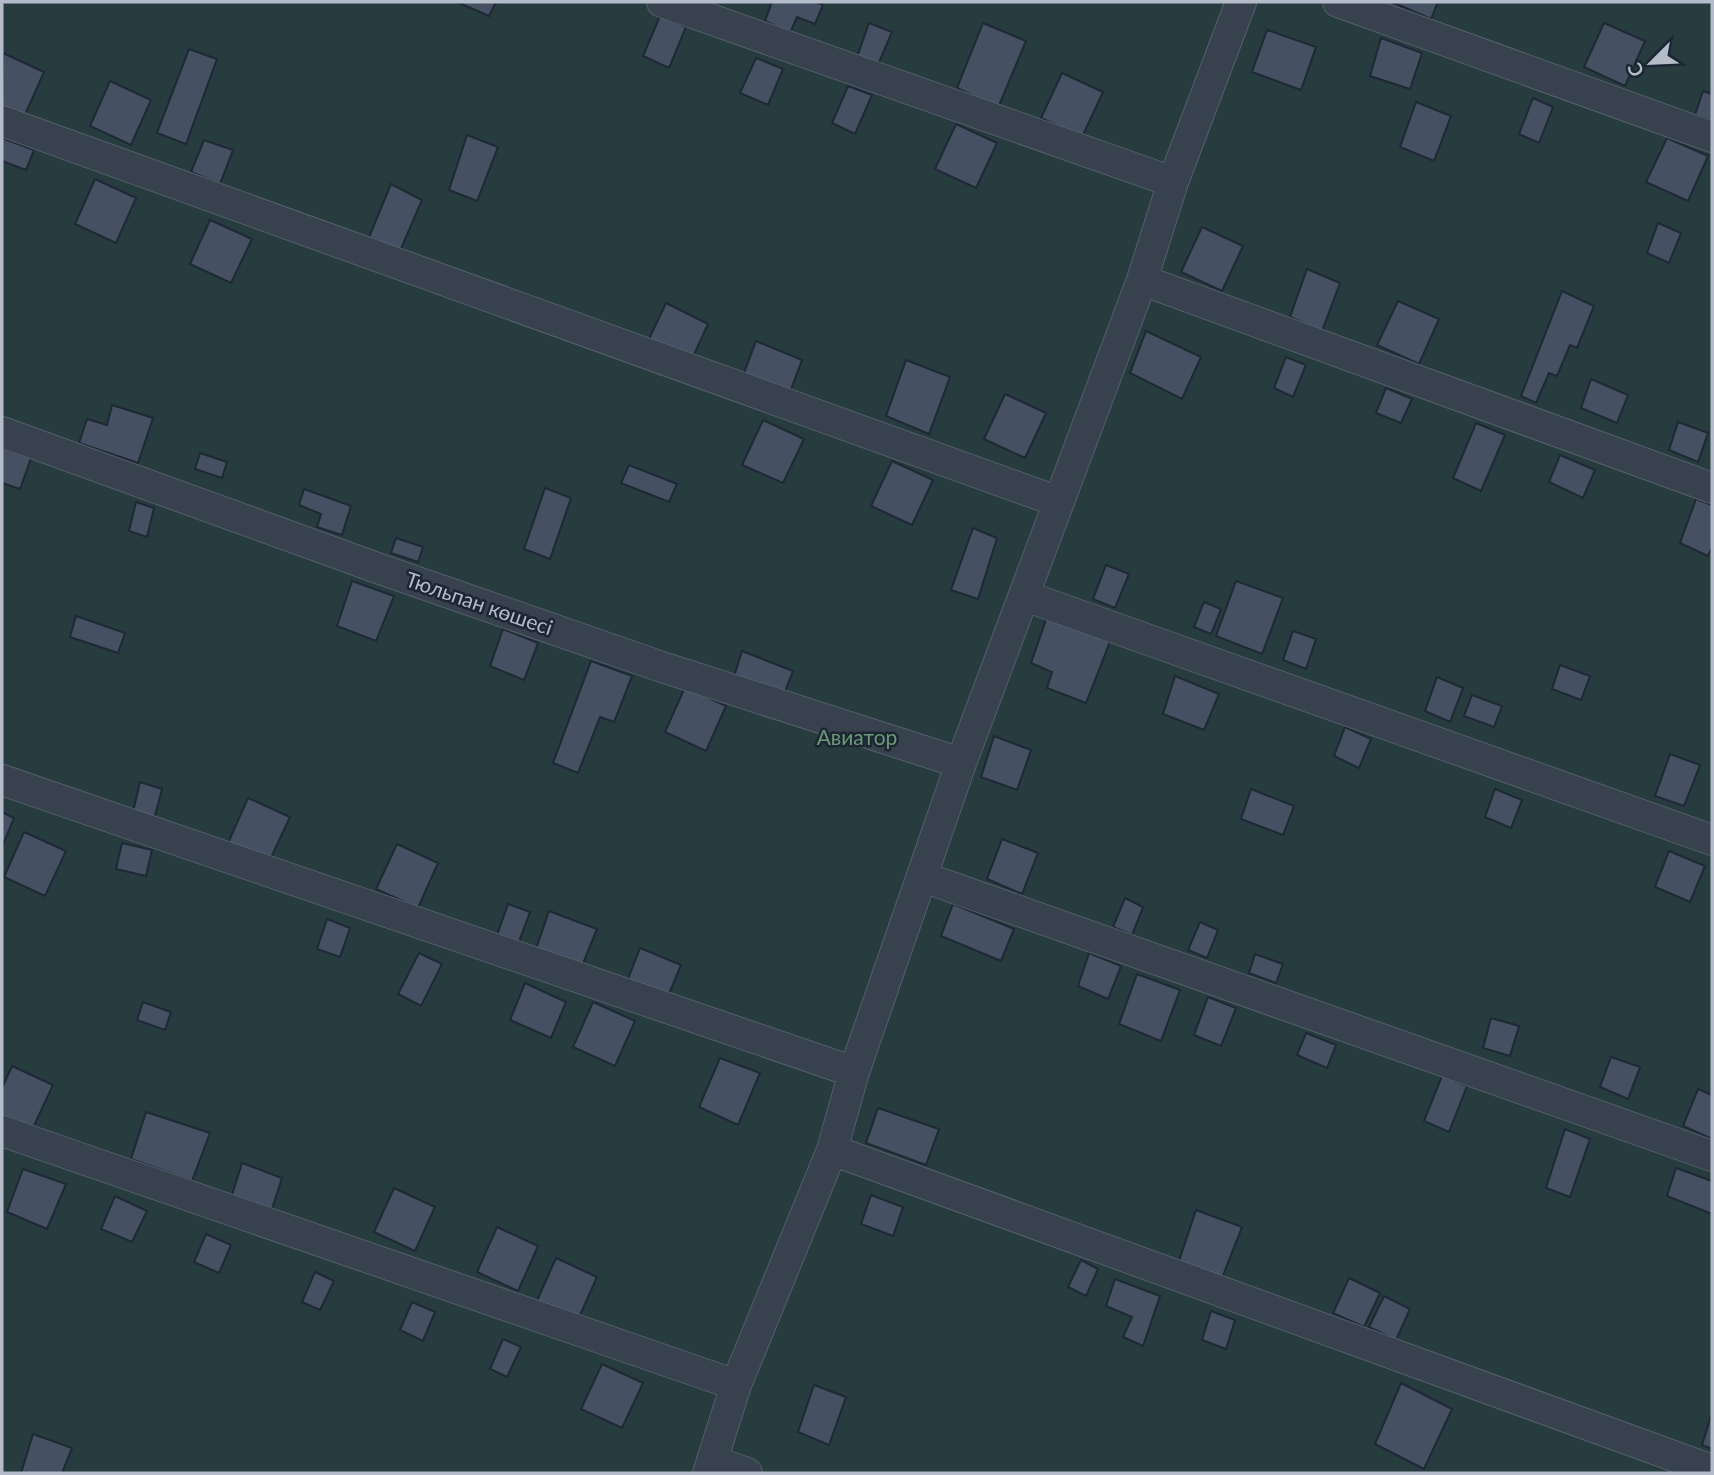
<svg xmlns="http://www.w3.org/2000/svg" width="1714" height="1475" viewBox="0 0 1714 1475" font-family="Lato,sans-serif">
<rect width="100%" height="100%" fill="#242f3e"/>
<path fill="#263c3f" d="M2 2H1712V1473H2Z"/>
<path fill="#455162" stroke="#1f2835" stroke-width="2" d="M457 2H496L489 16Z
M772 2H816L823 5 815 24 797 17 790 33 765 21Z
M1392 2H1438L1431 19Z
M660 16 686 27 669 68 643 56Z
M869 23 892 32 877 67 857 57Z
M983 23 1026 41 998 108 957 88Z
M1604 23 1645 41 1625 86 1584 67Z
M1267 30 1316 47 1301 90 1252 72Z
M1381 38 1422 53 1410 89 1370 76Z
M189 49 217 59 186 144 157 133Z
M3 53 44 72 24 117 2 106Z
M756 58 783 69 768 105 740 93Z
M1062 73 1103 92 1082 137 1041 118Z
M110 81 151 100 131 145 90 126Z
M848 86 872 95 855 134 832 123Z
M1703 91 1712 94V121L1695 115Z
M1533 98 1553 107 1539 143 1519 134Z
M1416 102 1451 116 1434 161 1400 147Z
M956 124 997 143 976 188 935 169Z
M467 135 498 147 477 201 449 190Z
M2 138 34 150 26 170 2 161Z
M1667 138 1708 156 1688 201 1646 182Z
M204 140 233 150 220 184 191 172Z
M95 179 136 198 116 243 75 224Z
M391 184 422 200 400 251 369 237Z
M210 220 252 239 231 283 190 264Z
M1658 223 1681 233 1669 263 1647 253Z
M1202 227 1243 246 1222 291 1181 272Z
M1307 269 1340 283 1322 331 1290 317Z
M1562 291 1594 306 1577 348 1570 345 1557 376 1549 373 1536 403 1521 396Z
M1398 301 1439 319 1419 364 1377 345Z
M666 303 708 324 692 359 649 339Z
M1146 331 1201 357 1182 399 1130 373Z
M756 341 802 360 790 392 744 373Z
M1286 357 1306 365 1293 397 1274 388Z
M906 360 950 377 929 434 886 416Z
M1591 379 1628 395 1617 423 1581 408Z
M1386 388 1412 399 1401 423 1376 413Z
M1005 394 1046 413 1025 458 984 439Z
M112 405 153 418 138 463 79 443 87 419 107 425Z
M763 420 804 439 783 483 742 465Z
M1678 422 1708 433 1698 462 1669 450Z
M1476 423 1505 435 1481 491 1453 478Z
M2 448 31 458 20 489 2 483Z
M200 453 227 462 222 478 195 469Z
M1560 455 1595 470 1583 498 1549 482Z
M892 461 933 480 912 525 871 506Z
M629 465 677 484 669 502 621 483Z
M545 488 571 498 550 559 524 549Z
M304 489 351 506 342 535 317 527 321 514 299 505Z
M1696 499 1712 505V547L1708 556 1680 543Z
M136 502 154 508 147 537 129 531Z
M973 528 997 538 978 599 951 590Z
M396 538 423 547 418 562 391 553Z
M1106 565 1129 574 1115 608 1093 599Z
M352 581 394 596 376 641 337 626Z
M1236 581 1283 598 1262 654 1216 636Z
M1204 602 1221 609 1211 634 1194 627Z
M1048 614 1111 639 1086 703 1047 688 1052 672 1031 663Z
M76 616 125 633 118 653 70 637Z
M503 629 538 643 524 680 490 666Z
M1293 631 1316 639 1306 669 1283 660Z
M742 651 793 671 782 699 733 680Z
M591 661 632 676 614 722 600 717 578 773 553 763Z
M1560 665 1590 676 1581 700 1552 689Z
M1175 676 1219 694 1204 730 1163 714Z
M1437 677 1463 688 1450 722 1425 711Z
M685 687 726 706 706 751 665 732Z
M1472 695 1502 706 1494 727 1464 716Z
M1345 727 1371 739 1359 768 1334 756Z
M994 736 1031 750 1017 790 981 777Z
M1670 754 1700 765 1684 806 1655 796Z
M140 782 162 789 153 823 132 816Z
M1251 789 1294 806 1283 835 1241 819Z
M1495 789 1522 800 1511 828 1485 817Z
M248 798 290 817 269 862 228 843Z
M2 812 14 818 2 847Z
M24 832 66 851 45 896 4 877Z
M1002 839 1038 853 1022 894 987 879Z
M122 843 152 850 146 876 116 869Z
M397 844 438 863 418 908 376 889Z
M1669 851 1705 866 1690 902 1655 887Z
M1125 898 1143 907 1132 935 1113 927Z
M508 904 530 912 517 947 496 938Z
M953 904 1014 929 1001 961 941 936Z
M549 911 597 929 582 966 536 949Z
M327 919 350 928 340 957 317 949Z
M1200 922 1218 930 1207 958 1188 950Z
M640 948 681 965 667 999 626 984Z
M419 953 442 964 421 1006 398 994Z
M1089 953 1121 966 1108 999 1078 986Z
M1255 954 1283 964 1276 983 1249 973Z
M1137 974 1180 990 1161 1041 1119 1024Z
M525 983 566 1002 551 1038 510 1020Z
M1208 997 1236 1008 1221 1046 1194 1035Z
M143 1002 171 1012 165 1030 137 1020Z
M593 1002 635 1021 615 1066 573 1047Z
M1491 1018 1519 1026 1510 1056 1483 1048Z
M1306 1033 1336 1045 1327 1068 1297 1055Z
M1611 1057 1640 1067 1628 1099 1600 1087Z
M720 1058 760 1073 738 1125 699 1107Z
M12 1066 53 1085 32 1130 2 1116V1088Z
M1442 1076 1467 1086 1449 1132 1424 1121Z
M1698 1089 1712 1095V1139L1683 1126Z
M878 1108 939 1129 926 1165 866 1143Z
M146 1112 210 1133 192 1181 131 1159Z
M1565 1129 1590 1139 1570 1197 1546 1188Z
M242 1163 282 1178 272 1209 232 1195Z
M1676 1168 1712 1181V1214L1667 1196Z
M23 1169 66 1184 47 1229 7 1212Z
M394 1188 435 1207 415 1251 374 1232Z
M871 1195 903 1207 893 1236 861 1224Z
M115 1196 147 1211 132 1242 101 1229Z
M1196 1210 1242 1227 1222 1278 1179 1261Z
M497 1227 538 1246 518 1291 477 1272Z
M206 1234 231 1245 219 1273 194 1262Z
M556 1258 597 1277 577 1322 536 1303Z
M1081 1260 1098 1269 1086 1296 1068 1287Z
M315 1272 334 1281 320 1310 302 1302Z
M1349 1278 1380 1293 1364 1327 1333 1313Z
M1115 1279 1160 1296 1143 1346 1123 1337 1132 1317 1106 1306Z
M1384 1296 1410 1309 1396 1340 1369 1327Z
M412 1302 435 1312 423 1341 400 1330Z
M1211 1311 1235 1320 1226 1349 1202 1340Z
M503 1339 521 1347 507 1377 490 1369Z
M602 1364 643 1383 622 1428 581 1409Z
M1401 1383 1452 1409 1424 1469 1375 1444Z
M814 1385 846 1397 829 1445 798 1432Z
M1712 1413V1449L1702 1445Z
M33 1434 72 1448 62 1473H21Z"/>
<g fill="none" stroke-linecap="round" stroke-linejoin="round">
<defs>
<path id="street" d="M662 2 1173 182
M1338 2 1712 137
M2 121 1059 502
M1142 280 1712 488
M2 432 380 569 662 667 961 763
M1025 596 1712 840
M2 780 854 1072
M923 877 1712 1156
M2 1131 736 1385
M832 1150 1712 1470
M713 1461 747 1473
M708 1473 736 1385 832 1150 854 1072 961 763 1142 280 1173 182 1241 2"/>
</defs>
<use href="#street" stroke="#565f6c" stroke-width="32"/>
<use href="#street" stroke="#38414e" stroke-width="30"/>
</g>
<g text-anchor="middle" stroke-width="5" stroke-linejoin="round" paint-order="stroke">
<g font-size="21" fill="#b4bcc9" stroke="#1d2633">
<text transform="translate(479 604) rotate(19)" y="7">Тюльпан көшесі</text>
</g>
<g font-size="21" fill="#6b9a76" stroke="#1d2633">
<text x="857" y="745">Авиатор</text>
</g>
</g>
<rect width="1714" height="1475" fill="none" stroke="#b4bcc9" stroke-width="7"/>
<g transform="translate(1651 63) rotate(246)" stroke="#1d2633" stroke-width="5" paint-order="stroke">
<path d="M0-5L12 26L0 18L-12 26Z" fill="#b4bcc9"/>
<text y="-10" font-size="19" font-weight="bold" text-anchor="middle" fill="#b4bcc9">С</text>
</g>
</svg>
